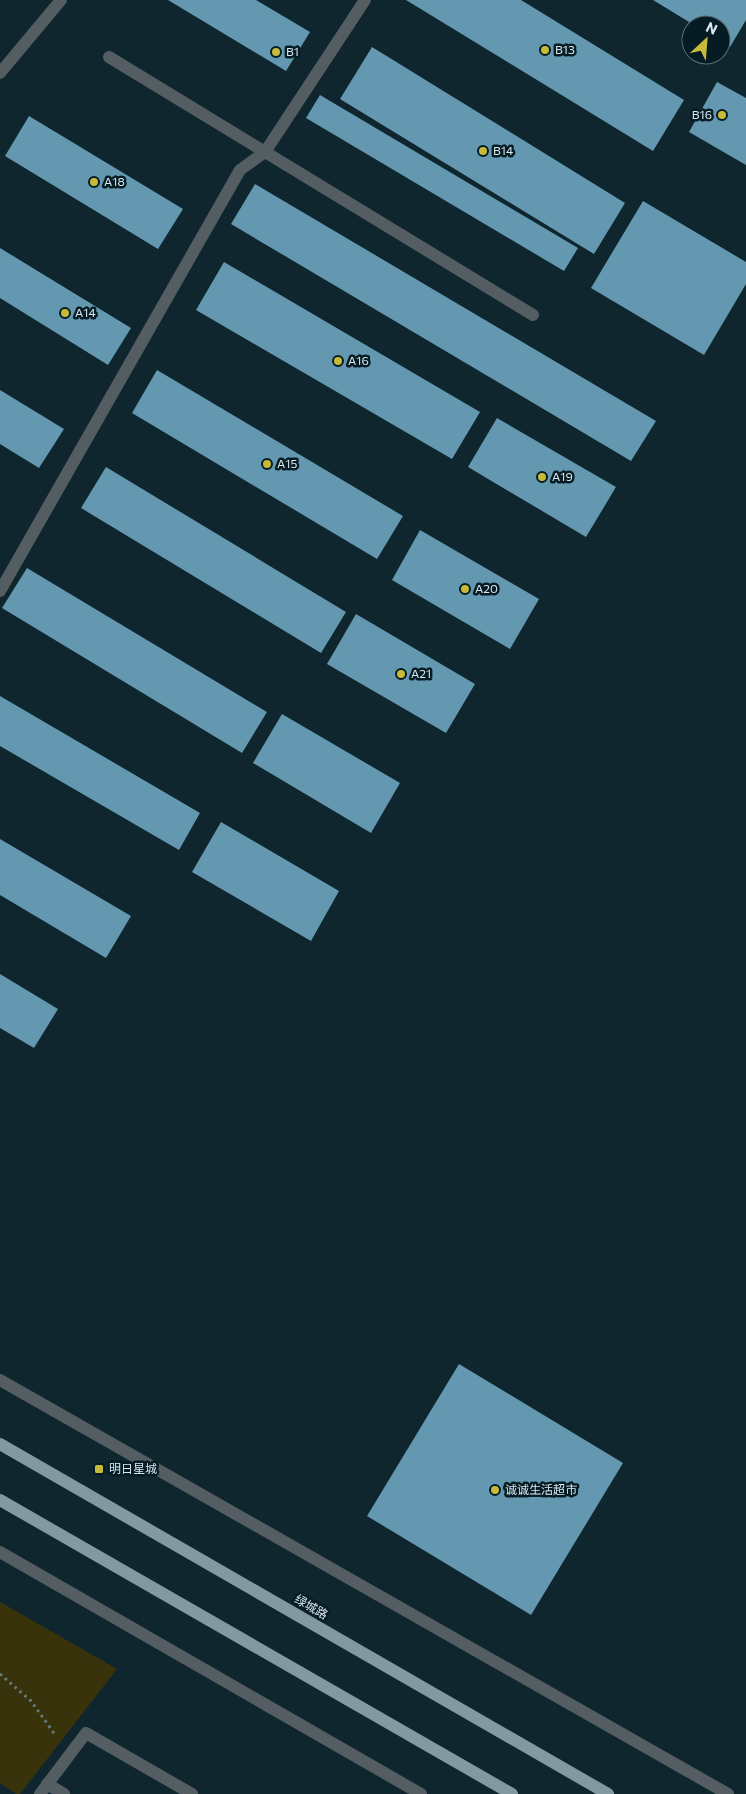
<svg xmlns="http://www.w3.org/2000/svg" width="746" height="1794" viewBox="0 0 746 1794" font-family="Commissioner,'Noto Sans SC',sans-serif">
<rect width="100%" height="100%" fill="#0f262f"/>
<path fill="#38330b" d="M0 1602 117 1669 20 1794H16L0 1783Z"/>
<path fill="#6398b0" d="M168 0H256L310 32 286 71Z
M406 0H521L684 100 653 151Z
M653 0H746V20L730 47 721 42V25H694Z
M372 47 625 203 594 254 340 99Z
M717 82 746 98V165L689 132Z
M320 95 578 248 564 271 306 118Z
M29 116 183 209 158 249 5 156Z
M255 184 656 421 631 461 231 224Z
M643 201 746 262V284L704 355 591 288Z
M0 248 131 328 108 365 0 298Z
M224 262 480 412 452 459 196 310Z
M157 370 403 516 377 559 132 413Z
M0 390 64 429 39 468 0 444Z
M497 418 616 487 586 537 468 467Z
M106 467 346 612 321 653 81 508Z
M420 530 539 599 510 649 392 580Z
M27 568 267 712 242 753 2 608Z
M356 614 475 684 446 733 327 664Z
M0 696 200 813 179 850 0 746Z
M282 714 400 783 371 833 253 763Z
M221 822 339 891 311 941 192 872Z
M0 839 131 916 106 958 0 895Z
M0 974 58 1009 34 1048 0 1028Z
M459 1364 623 1463 531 1615 367 1516Z"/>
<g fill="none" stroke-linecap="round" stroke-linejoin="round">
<path stroke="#687b83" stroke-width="3" stroke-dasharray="2.5 4" stroke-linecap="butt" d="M0 1674 31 1701 56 1736"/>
<path stroke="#535d62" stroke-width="12" d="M0 1380 728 1794
M0 1552 421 1794
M40 1794 86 1733 192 1794"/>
<path stroke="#535d62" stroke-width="12" d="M109 57 533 315
M0 73 61 0
M0 591 240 170 265 152 365 0
M47 1784 64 1794"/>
<path stroke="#8298a2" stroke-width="12" d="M0 1444 608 1794
M0 1500 512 1794"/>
</g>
<g fill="#c8bb3b" stroke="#061c25" stroke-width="2">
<circle cx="545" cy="50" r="5"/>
<circle cx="276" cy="52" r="5"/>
<circle cx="722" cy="115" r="5"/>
<circle cx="483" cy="151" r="5"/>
<circle cx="94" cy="182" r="5"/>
<circle cx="65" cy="313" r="5"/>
<circle cx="338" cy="361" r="5"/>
<circle cx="267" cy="464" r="5"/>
<circle cx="542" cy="477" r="5"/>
<circle cx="465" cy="589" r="5"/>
<circle cx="401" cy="674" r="5"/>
<rect x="94" y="1464" width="10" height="10" rx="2.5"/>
<circle cx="495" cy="1490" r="5"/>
</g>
<g text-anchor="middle" stroke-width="5" stroke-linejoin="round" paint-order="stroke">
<g font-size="12" fill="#dae7ee" stroke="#061c25" text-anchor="start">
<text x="555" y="54">B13</text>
<text x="286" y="56">B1</text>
<text x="712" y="119" text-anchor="end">B16</text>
<text x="493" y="155">B14</text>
<text x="104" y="186">A18</text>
<text x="75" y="317">A14</text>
<text x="348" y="365">A16</text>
<text x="277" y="468">A15</text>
<text x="552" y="481">A19</text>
<text x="475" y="593">A20</text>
<text x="411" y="678">A21</text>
<text x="109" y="1473">明日星城</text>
<text x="505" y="1494">诚诚生活超市</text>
</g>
<g font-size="12" fill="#dae7ee" stroke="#061c25">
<text transform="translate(311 1607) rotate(30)" y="4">绿城路</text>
</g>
</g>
<g transform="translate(706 40) rotate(26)"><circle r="24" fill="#061c25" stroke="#5b6d75"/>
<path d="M0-4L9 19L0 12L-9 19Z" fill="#c8bb3b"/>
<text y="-8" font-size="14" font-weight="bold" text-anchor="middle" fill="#dae7ee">N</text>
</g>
</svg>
